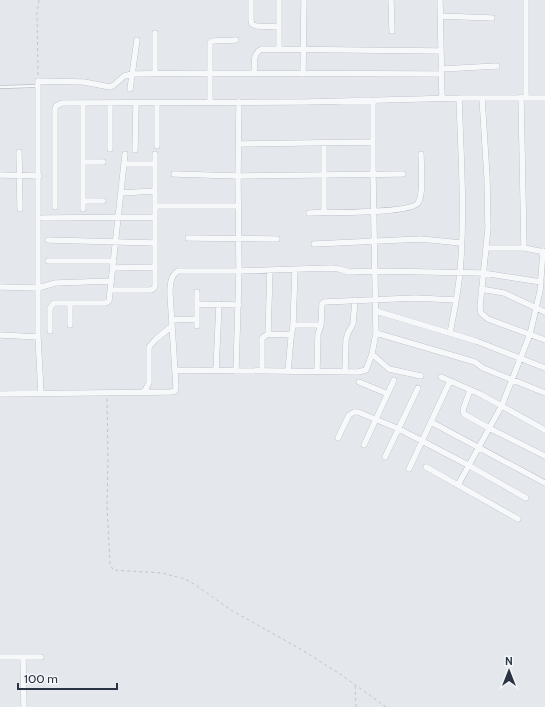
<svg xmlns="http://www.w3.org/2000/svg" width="545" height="707" viewBox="0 0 545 707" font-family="Cabin,sans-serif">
<rect width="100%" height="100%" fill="#e4e7ec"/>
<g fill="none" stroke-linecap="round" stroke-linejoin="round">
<defs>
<path id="service" d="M0 87 37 86"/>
<path id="minor" d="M251 0V21L252 24 256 26 279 27
M391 0 392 31
M440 0 442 98
M526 0V97
M440 16 492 18
M155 33V73
M279 50V0
M441 69 497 66
M254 73C255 64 252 53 262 49L441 51
M303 74 304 0
M130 89 137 40
M521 97 524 248
M482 98 487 177 488 228 480 307 481 313 488 319 545 340
M210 102V43L212 41 236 40
M83 104V209
M110 104V149
M157 104V146
M239 144 373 142
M135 150 136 104
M19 152 20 209
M84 162H103
M124 164H155
M174 174 238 176 403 174
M0 175 39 176
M121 193 155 191
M83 201H103
M155 206H239
M55 207V109L56 106 62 103 306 102 459 98H545
M324 212V143
M309 213C327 212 410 214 418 203 424 195 421 164 421 154
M43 218 155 217
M188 238 277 239
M48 240 155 243
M314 244 421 239 461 243
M486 248H524L545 252
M48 261H114
M113 268 155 267
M0 287 38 288 55 283 112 281
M481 289 504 293 545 312
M111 290H151L154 288 155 286V154
M70 303V325
M197 304 239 305
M376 311 476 341 545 368
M172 320 197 319
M293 325H321
M197 326V292
M50 331V308L54 303H106L109 301 125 154
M376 333 475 362 483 368 545 393
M450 333C454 313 458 292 460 272 465 214 461 156 459 98
M268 334 270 270
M0 335 38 337
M372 354 389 369 421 376
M175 370 358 372 366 370 372 354 376 333 373 174V100
M216 370 219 304
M236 371 239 271 238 176 239 102
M262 371V338L268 334 291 335
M288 371 291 338 293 325 295 270
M317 371 318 334 321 325 322 304 324 302 415 298 456 300
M345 371 346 340 348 333 353 324 355 300
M441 377 480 394 545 430
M359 382 388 394
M470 390 463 410 464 414 489 428 545 456
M144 392 149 383V347L156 339 172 326
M41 393 38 337V81L84 82 110 87 114 85 124 76 132 74 210 73 441 74
M0 394 171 392 175 391 176 387 170 294C170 286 170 276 178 271H239L331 268 339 269 349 272 375 271 483 273 541 282
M431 422 545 483
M338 438 349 415 354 412H358L399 429 468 465 526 498
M364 445 394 380
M385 457 418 388
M426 467 518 519
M409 469 450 381
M458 485 502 405 530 334 540 291 543 251
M0 657H41
M23 657 24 707"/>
</defs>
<use href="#service" stroke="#a9aeb7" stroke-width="3.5"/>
<use href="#minor" stroke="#a9aeb7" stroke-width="6"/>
<path stroke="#c2c5cb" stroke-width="1" stroke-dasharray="3 3" stroke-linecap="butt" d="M38 75 37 13 39 0
M107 399 108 459 107 507 110 563 113 570 162 573 185 579 194 584 231 610 302 650 340 674 386 707
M355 686 356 707"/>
<use href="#service" stroke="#f7f8fa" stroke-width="2.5"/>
<use href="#minor" stroke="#f7f8fa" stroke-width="5.5"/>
</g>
<g transform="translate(509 671)" stroke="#f4f6f9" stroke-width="3" paint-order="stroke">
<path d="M0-3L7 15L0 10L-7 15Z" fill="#2b3445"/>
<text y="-6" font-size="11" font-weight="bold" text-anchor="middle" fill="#2b3445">N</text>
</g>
<path d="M18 683v6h99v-6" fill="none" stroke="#2b3445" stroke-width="2"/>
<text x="24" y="683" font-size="12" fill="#2b3445" stroke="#f4f6f9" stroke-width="3" paint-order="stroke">100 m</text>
</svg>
